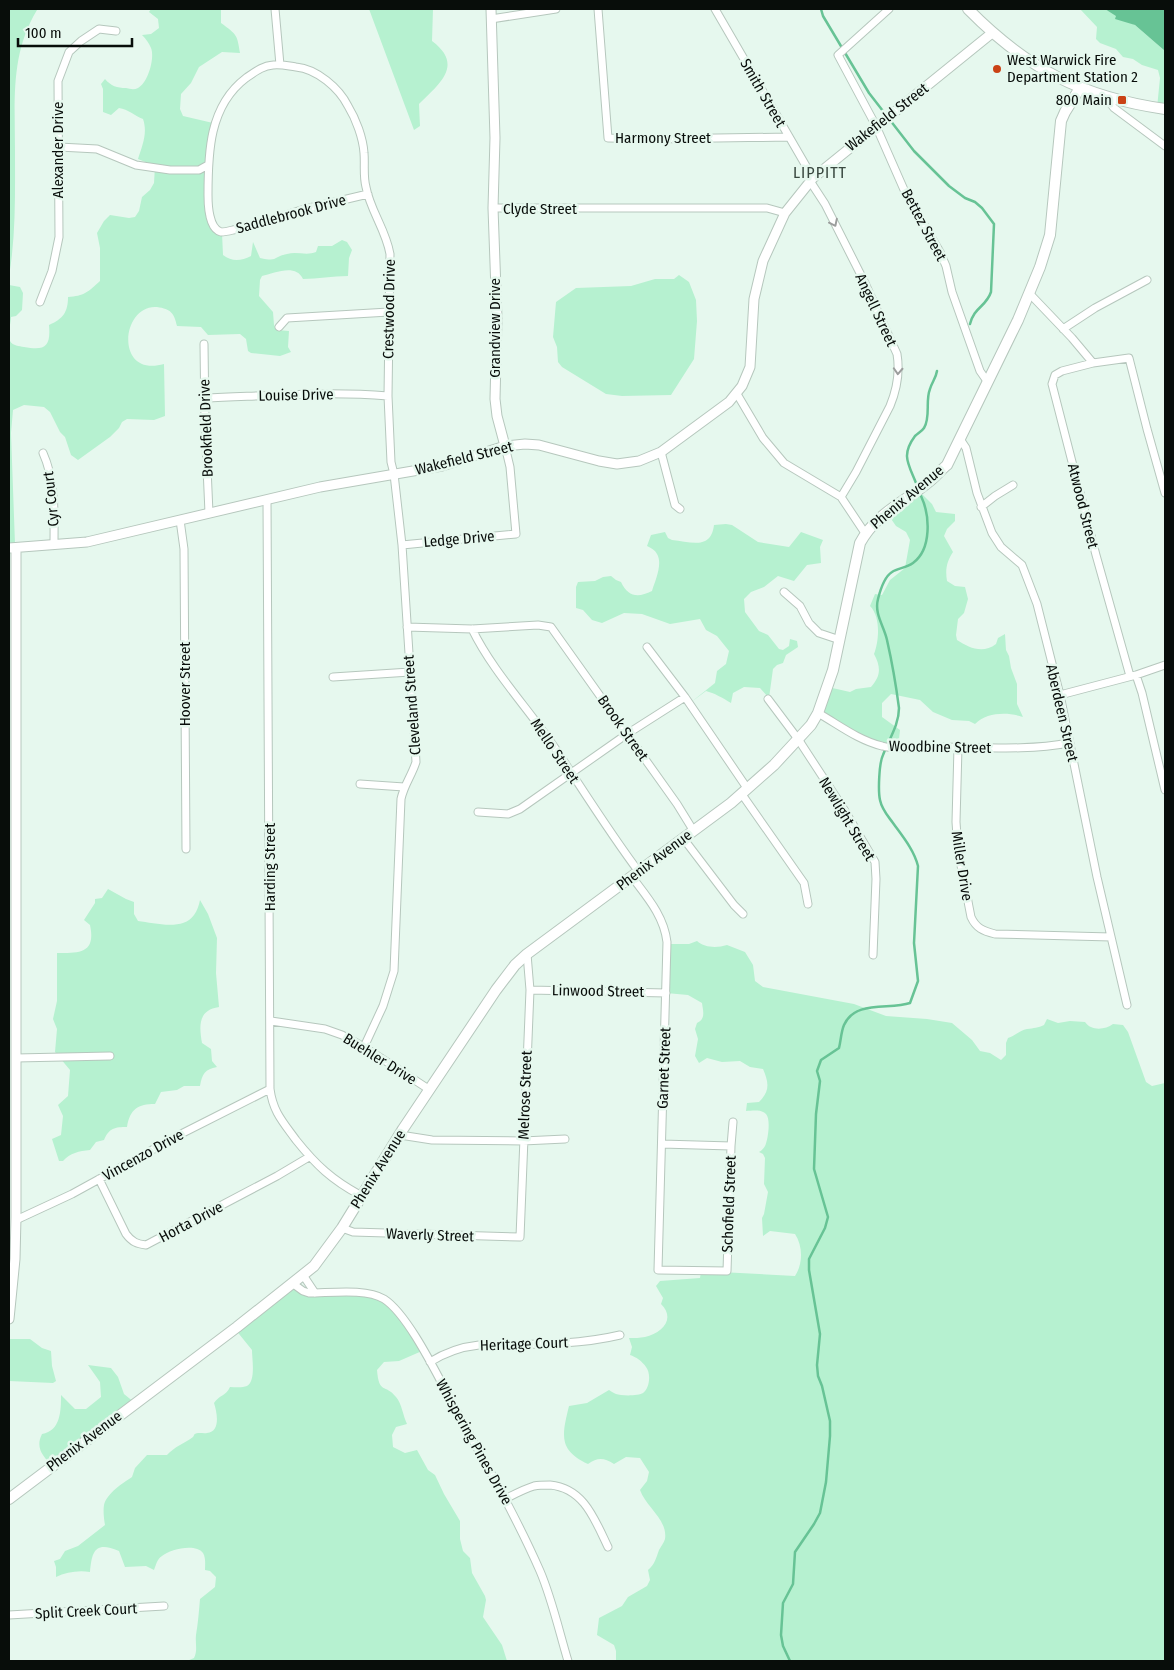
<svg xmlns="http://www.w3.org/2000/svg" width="1174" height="1670" viewBox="0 0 1174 1670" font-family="'Fira Sans Condensed',sans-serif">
<rect width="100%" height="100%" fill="#e6f8ee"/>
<path fill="#b6f1d0" d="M9 9H46L37 10C10 54 15 102 15 151 15 193 16 235 9 276Z
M151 9H221V23C237 35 237 34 240 53L222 52 199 67 191 83 181 94 180 109 183 116 213 123 209 143 212 223 222 233 223 255C232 262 241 261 251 256L253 242 260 258C279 262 272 257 287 254 297 251 306 256 316 252L318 246H332L342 240 347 242 352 250 349 258 348 276C332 276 318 279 303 279 296 263 274 273 262 276L260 280 259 296 273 312 274 325 277 330 289 331 288 347 291 352 280 356 251 353 248 351 246 339 240 334 208 335 201 327 177 326C174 313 171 309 157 307 121 304 114 378 164 364L165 416 154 420 127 419 122 422 119 428 110 437 78 460 71 455 65 437 60 432 50 412 44 407 24 405 13 410 11 433 15 544H9V285L20 287 23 293 22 310 16 316 11 317C11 323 7 335 10 341 13 346 19 346 24 347 45 351 51 347 49 325 63 319 68 312 68 297 84 296 88 292 100 281V248L97 233 104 221 110 215 129 218 135 217 139 211 142 197 150 190 154 183 155 166 138 159C142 146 148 133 143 119 135 116 128 109 119 108L111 115 103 112V89L101 84 105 79C111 86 117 88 126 88 130 89 134 90 138 88 148 83 155 58 151 48 149 43 146 39 142 35L151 34 159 28 158 19 149 12Z
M369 9H433L432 41C464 65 440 83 419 104L420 126 414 130Z
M1080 9H1105L1135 25 1165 51V110L1157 108 1160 78 1158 70 1142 65 1133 59 1123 57 1116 49 1100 43 1096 39 1097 27Z
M679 275 689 282 696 300 697 321 694 359 671 395 622 396 606 394 562 367 558 362 557 347 553 337 556 302 576 288 631 286 655 279H674Z
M919 491 932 504 936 512 955 514V521L947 529 944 536 953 552C947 561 945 569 947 581L955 586 965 587 968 599 964 613 958 619 956 635 957 640C969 648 983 654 996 644L998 638 1005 634 1006 650 1009 656 1011 668 1017 684V704L1023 717C1008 712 987 712 975 724L969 721 952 720 933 712 920 700 891 694 882 703V717L900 730 898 748H885L820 714 828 687 850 692 856 689 871 687C881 676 881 667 874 654 879 641 881 617 870 606L875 594 882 595 890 580 905 568 910 540 906 532 896 526 887 513Z
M726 524 732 525 758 542 789 547 801 532 823 540 820 547 821 563 807 565 794 581 778 576 764 587 751 592 744 599 745 612 759 631 768 635 779 649 783 650 789 646 790 639 797 641 798 647 786 655 783 663 777 665 773 669 769 698 760 688 744 687 733 693 731 703C723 698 714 693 706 691L690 703 715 683 717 671 726 664 729 651 717 636 706 630 700 619 670 624 642 614 624 613 602 623 592 620 583 610 576 608V587L578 582 595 581 603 577 611 576 616 580 621 582C628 597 638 598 652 591 655 581 663 564 657 554 655 550 651 548 647 546L651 535 665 532 668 538 672 540C691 542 711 550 714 525Z
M108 889 126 899 134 902V914L138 921C155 923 183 931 194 915 197 911 199 905 200 900L208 914 217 938 216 973 219 1007C198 1010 199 1026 202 1043L211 1049 212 1061 217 1067C205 1069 202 1074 200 1086H184L177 1090 161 1092 155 1104C138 1104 130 1109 127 1127 115 1127 109 1128 104 1140L96 1142 90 1150C79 1151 70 1153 63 1161H59L52 1139 61 1135 63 1116 58 1105 68 1096 70 1070 55 1052 57 1029 53 1019 57 1001V953C80 953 96 953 90 925L84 920 95 903V899L102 898Z
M697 941C705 948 717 948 727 945L745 952 753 965 755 981 763 987 854 1004 886 1016 927 1019 952 1023 972 1040 980 1051 990 1053 1001 1060 1006 1055V1043L1008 1038C1015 1036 1020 1030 1027 1029 1034 1028 1038 1028 1044 1025L1047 1019 1058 1023 1070 1021 1085 1022C1091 1031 1105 1030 1113 1024L1123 1025 1128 1032 1146 1082 1152 1086 1165 1083V1661H616V1651L614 1645 597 1635 599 1618 622 1606 628 1597 647 1586 650 1580 648 1570C655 1564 656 1558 659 1550 661 1546 664 1543 665 1539 668 1520 646 1507 640 1490L647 1481 649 1472 640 1458 626 1457 614 1464C604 1458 598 1457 588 1464 558 1450 562 1435 569 1406L587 1403 609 1390C611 1391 613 1393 616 1394 621 1396 639 1396 643 1393 650 1388 651 1373 646 1367 642 1361 636 1357 630 1355L632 1347 629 1338C634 1338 640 1338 645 1337 662 1333 676 1319 661 1304L663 1298 656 1286 660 1281 700 1278 701 1271 795 1276C803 1264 803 1246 795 1234L770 1231 763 1236 762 1218 764 1214 768 1192 764 1184 765 1158 763 1154 759 1152C762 1150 763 1149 765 1146 768 1140 771 1119 766 1114 761 1109 752 1111 746 1111L747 1103 759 1102C770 1091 769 1083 763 1069L750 1067 740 1061 722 1062 707 1058 699 1063 695 1056 698 1039 695 1029 697 1023C706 1019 703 1011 702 1003L688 995 666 993 668 944H689Z
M291 1285 303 1292 360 1291 386 1300 422 1351 399 1361 384 1362 377 1370C379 1395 385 1383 396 1397 402 1404 403 1416 407 1424L396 1427 392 1435 393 1447 405 1453 417 1450 428 1470 435 1475 444 1494 460 1521V1539L463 1551 470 1558 472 1573 485 1596 486 1600 483 1617 502 1645 507 1661H187L194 1658C198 1650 195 1643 196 1635 198 1623 199 1611 200 1599L215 1587 216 1577 210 1571 205 1570C205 1565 206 1558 203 1553 196 1543 170 1549 162 1556 157 1559 156 1565 154 1570L146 1566 125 1567 119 1551C95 1541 92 1551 90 1572 79 1570 66 1572 56 1577V1567L54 1561 60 1559 65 1551 78 1546 105 1525C104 1519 103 1511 104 1505 107 1493 123 1483 132 1477L135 1468 147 1455H167C174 1447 185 1443 193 1437 194 1436 194 1434 195 1434 198 1432 204 1434 207 1433 221 1432 217 1412 214 1403 219 1395 226 1396 230 1387 235 1387 242 1388 247 1386 256 1381 252 1359 252 1350L235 1329Z
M9 1339H30L42 1348 51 1351 52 1366 56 1381 53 1383 9 1381Z
M88 1365 111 1368 118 1377 124 1394 135 1403 52 1466C43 1456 35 1448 42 1434 61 1431 61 1410 61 1395L75 1409H86L101 1397 100 1382Z"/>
<path fill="#67c395" d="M1105 9H1164L1165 51 1135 25 1115 19 1116 16Z"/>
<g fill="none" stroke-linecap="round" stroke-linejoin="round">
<path stroke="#67c395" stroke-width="2.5" d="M821 9 823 16 869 93 914 151 949 186 965 198 975 202 982 208 994 224 991 292C986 307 974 307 970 324
M916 483C908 463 901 455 915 436 918 433 922 431 924 428 931 417 925 401 930 389 932 382 936 378 937 371
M790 1661 783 1646 781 1635 783 1603 793 1584 795 1552 814 1524 820 1513 826 1482 830 1436V1421L822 1386 818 1376 817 1365 820 1334 809 1270V1259L825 1228 828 1217 814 1169 816 1114 820 1081 817 1071 821 1060 839 1048C841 1040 841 1032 844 1025 855 1000 889 1010 910 1003L918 981 914 943 918 866C914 850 903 837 893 823 888 816 882 810 880 800 878 791 879 763 883 755 889 739 899 725 899 708 896 685 892 662 887 640 884 626 874 614 878 599 880 591 884 577 892 572 898 568 906 568 913 563 932 549 930 515 921 496"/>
<defs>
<path id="minor" d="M275 9 280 65
M598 9 608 138 654 139 789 137
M715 9 813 178
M889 9 838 55 876 126 905 192 940 252 946 266 952 292 980 371 987 381
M491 19 556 9
M1106 98 1114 108 1165 146
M59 147 97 149 136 165 170 170H199L208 165
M810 181 825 204 865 283 897 354C900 372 897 389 890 406L856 472 841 497
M493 208H767L785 213
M1029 293 1072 338 1093 363 1129 358 1147 429 1165 493
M40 302 52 271 59 237 58 81 69 52 81 41 99 29 116 31
M279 327 287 318 389 312
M1063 329 1095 308 1147 280
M204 344 205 422 209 513
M1093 363 1062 371 1055 375 1052 384 1096 555 1130 676
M737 394 763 438 784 463 841 497 865 533
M205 398C266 396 327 391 388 396
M960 439 966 448 977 493 992 533 1001 547 1022 565 1037 604 1060 695 1097 877 1127 1005
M661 452 675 505 680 509
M43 453C56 482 54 514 54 545
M267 500 270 1089C273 1112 283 1122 296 1140 316 1165 332 1180 360 1195
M981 507 995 496 1013 485
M180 520 184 549 186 849
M402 545 516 534 510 467 505 446
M784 592 800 606 809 623 819 633 840 640
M407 627 472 629 538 625 551 627 677 804 693 830
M472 629C493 672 528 708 555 748 583 790 609 832 639 872
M647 647 685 697 747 788
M1136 675 1142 693 1165 790
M333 677 410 672
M1060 695 1136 675 1165 665
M768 699 798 739 845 811 875 862 876 879 873 955
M818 713C839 725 858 740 882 746 900 751 921 747 940 747 983 747 1026 751 1069 743
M958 747 956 822 958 850 971 917C976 928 983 931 995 934L1111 937
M360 784 404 787
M741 793 804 883 808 904
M478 812 508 814 520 809 627 734 685 697
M683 838 734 905 743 914
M632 877C647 897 664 916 667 942L658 1270 727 1271 731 1146 733 1122
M530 990 666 993
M271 1021 325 1029 342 1035 364 1047 430 1090
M364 1047 383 1006 394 971 401 799C404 785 412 775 416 762L402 545 394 474 391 462 388 396 390 254C386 230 370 210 366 187 363 176 365 164 364 153 363 138 356 119 348 106 339 88 317 69 296 67 288 66 281 64 273 65 262 66 255 72 246 78 209 106 208 153 208 195 208 205 209 229 221 232 225 232 229 231 233 230 257 225 281 216 305 209 326 204 347 199 368 194
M16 1058 110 1056
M400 1135 432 1140 523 1141 565 1139
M662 1144 731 1146
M99 1179 126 1234C132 1242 137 1244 146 1245L277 1176 309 1157
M16 1220 72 1194 181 1134 270 1089
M342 1228 353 1232 520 1237 530 990 527 954
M303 1275 315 1293
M292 1283 303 1291 309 1293C330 1293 366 1288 384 1299 409 1315 439 1379 454 1406 484 1461 515 1514 540 1571 552 1599 559 1631 568 1661
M430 1362C446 1352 460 1347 479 1345 526 1344 574 1346 620 1335
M505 1499C515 1494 524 1489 534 1486 539 1485 544 1485 550 1485 584 1488 595 1520 608 1547
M9 1615 164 1606"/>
<path id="tertiary" d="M491 9 495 138 493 208 497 318 495 399 497 416 505 446
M9 548 87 542 320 487 442 466 505 446 525 444 539 445 599 461 617 464 639 461 661 452 729 402 742 386 750 367 754 299 763 261 785 213 813 178 992 33
M9 1319 15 1259 16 1217V548"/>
<path id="secondary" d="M968 9C1027 69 1082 97 1165 109
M9 1499 237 1327 314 1266 342 1228 403 1129 496 990 515 965 527 954 731 803 774 765 811 725 818 713 833 670 860 543C876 513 905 502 930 481 936 476 941 470 947 465L1018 320 1040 267 1050 235 1061 121 1065 112 1080 88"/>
</defs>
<use href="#minor" stroke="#b6c7bd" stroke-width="9"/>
<use href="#tertiary" stroke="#b6c7bd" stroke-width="11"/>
<use href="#secondary" stroke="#b6c7bd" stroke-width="12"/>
<use href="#minor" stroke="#fff" stroke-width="7"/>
<use href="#tertiary" stroke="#fff" stroke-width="9"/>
<use href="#secondary" stroke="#fff" stroke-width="10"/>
</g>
<defs><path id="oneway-chevron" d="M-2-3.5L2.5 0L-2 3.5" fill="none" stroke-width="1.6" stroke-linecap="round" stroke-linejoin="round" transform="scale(1.25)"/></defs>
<g stroke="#9c9e9d">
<use href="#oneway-chevron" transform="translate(834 223) rotate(64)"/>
<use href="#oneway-chevron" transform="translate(898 371) rotate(93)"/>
</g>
<g fill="#ca4215" stroke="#e6f8ee" stroke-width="2">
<circle cx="997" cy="69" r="5"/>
<rect x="1117" y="95" width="10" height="10" rx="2.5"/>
</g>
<g text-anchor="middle" stroke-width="5" stroke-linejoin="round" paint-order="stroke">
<g font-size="15" fill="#080d0a" stroke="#e6f8ee" text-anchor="start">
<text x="1007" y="65">West Warwick Fire<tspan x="1007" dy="17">Department Station 2</tspan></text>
<text x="1112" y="105" text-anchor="end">800 Main</text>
</g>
<g font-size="15" fill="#080d0a" stroke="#e6f8ee">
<text transform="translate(763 93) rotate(60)" y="5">Smith Street</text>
<text transform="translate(887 117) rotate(-38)" y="5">Wakefield Street</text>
<text x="663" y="143">Harmony Street</text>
<text transform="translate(58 150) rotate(-90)" y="5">Alexander Drive</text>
<text x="540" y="214">Clyde Street</text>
<text transform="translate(291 214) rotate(-15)" y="5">Saddlebrook Drive</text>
<text transform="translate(924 225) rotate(62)" y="5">Bettez Street</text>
<text transform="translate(389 309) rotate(-89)" y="5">Crestwood Drive</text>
<text transform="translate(876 310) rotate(65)" y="5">Angell Street</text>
<text transform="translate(495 328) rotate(-90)" y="5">Grandview Drive</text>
<text transform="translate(296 395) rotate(-1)" y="5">Louise Drive</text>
<text transform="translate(206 428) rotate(-92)" y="5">Brookfield Drive</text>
<text transform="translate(464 458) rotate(-14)" y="5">Wakefield Street</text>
<text transform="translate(907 497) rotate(-40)" y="5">Phenix Avenue</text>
<text transform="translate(51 499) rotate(-96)" y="5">Cyr Court</text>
<text transform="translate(1083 506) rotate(76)" y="5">Atwood Street</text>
<text transform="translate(459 539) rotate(-5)" y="5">Ledge Drive</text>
<text transform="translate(185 684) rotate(-90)" y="5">Hoover Street</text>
<text transform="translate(412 705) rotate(-94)" y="5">Cleveland Street</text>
<text transform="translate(1062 713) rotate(77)" y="5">Aberdeen Street</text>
<text transform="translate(623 728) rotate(55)" y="5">Brook Street</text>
<text transform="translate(940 747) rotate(1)" y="5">Woodbine Street</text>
<text transform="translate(555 751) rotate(56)" y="5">Mello Street</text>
<text transform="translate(847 819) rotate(59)" y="5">Newlight Street</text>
<text transform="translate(654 860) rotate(-37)" y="5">Phenix Avenue</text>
<text transform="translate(962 866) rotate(81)" y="5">Miller Drive</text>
<text transform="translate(270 867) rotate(-90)" y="5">Harding Street</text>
<text transform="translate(598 991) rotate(1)" y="5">Linwood Street</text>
<text transform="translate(380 1059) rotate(32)" y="5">Buehler Drive</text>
<text transform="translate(664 1068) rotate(-88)" y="5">Garnet Street</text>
<text transform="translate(525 1095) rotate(-88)" y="5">Melrose Street</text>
<text transform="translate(143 1155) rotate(-29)" y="5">Vincenzo Drive</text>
<text transform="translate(378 1169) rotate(-58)" y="5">Phenix Avenue</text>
<text transform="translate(729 1204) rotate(-88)" y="5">Schofield Street</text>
<text transform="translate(191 1222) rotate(-28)" y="5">Horta Drive</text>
<text transform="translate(430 1235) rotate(2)" y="5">Waverly Street</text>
<text transform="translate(524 1344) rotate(-2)" y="5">Heritage Court</text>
<text transform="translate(84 1441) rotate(-37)" y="5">Phenix Avenue</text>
<text transform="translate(474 1442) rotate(61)" y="5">Whispering Pines Drive</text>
<text transform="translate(86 1611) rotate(-3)" y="5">Split Creek Court</text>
</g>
<g font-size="16" letter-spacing="1" fill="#3a4940" stroke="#e6f8ee">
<text x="820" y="178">LIPPITT</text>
</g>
</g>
<rect width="1174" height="1670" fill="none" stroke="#080d0a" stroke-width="20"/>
<path d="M18 38v8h114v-8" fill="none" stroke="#080d0a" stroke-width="2.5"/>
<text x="25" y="38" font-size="15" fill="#080d0a" stroke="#e6f8ee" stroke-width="4" paint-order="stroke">100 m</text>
</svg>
